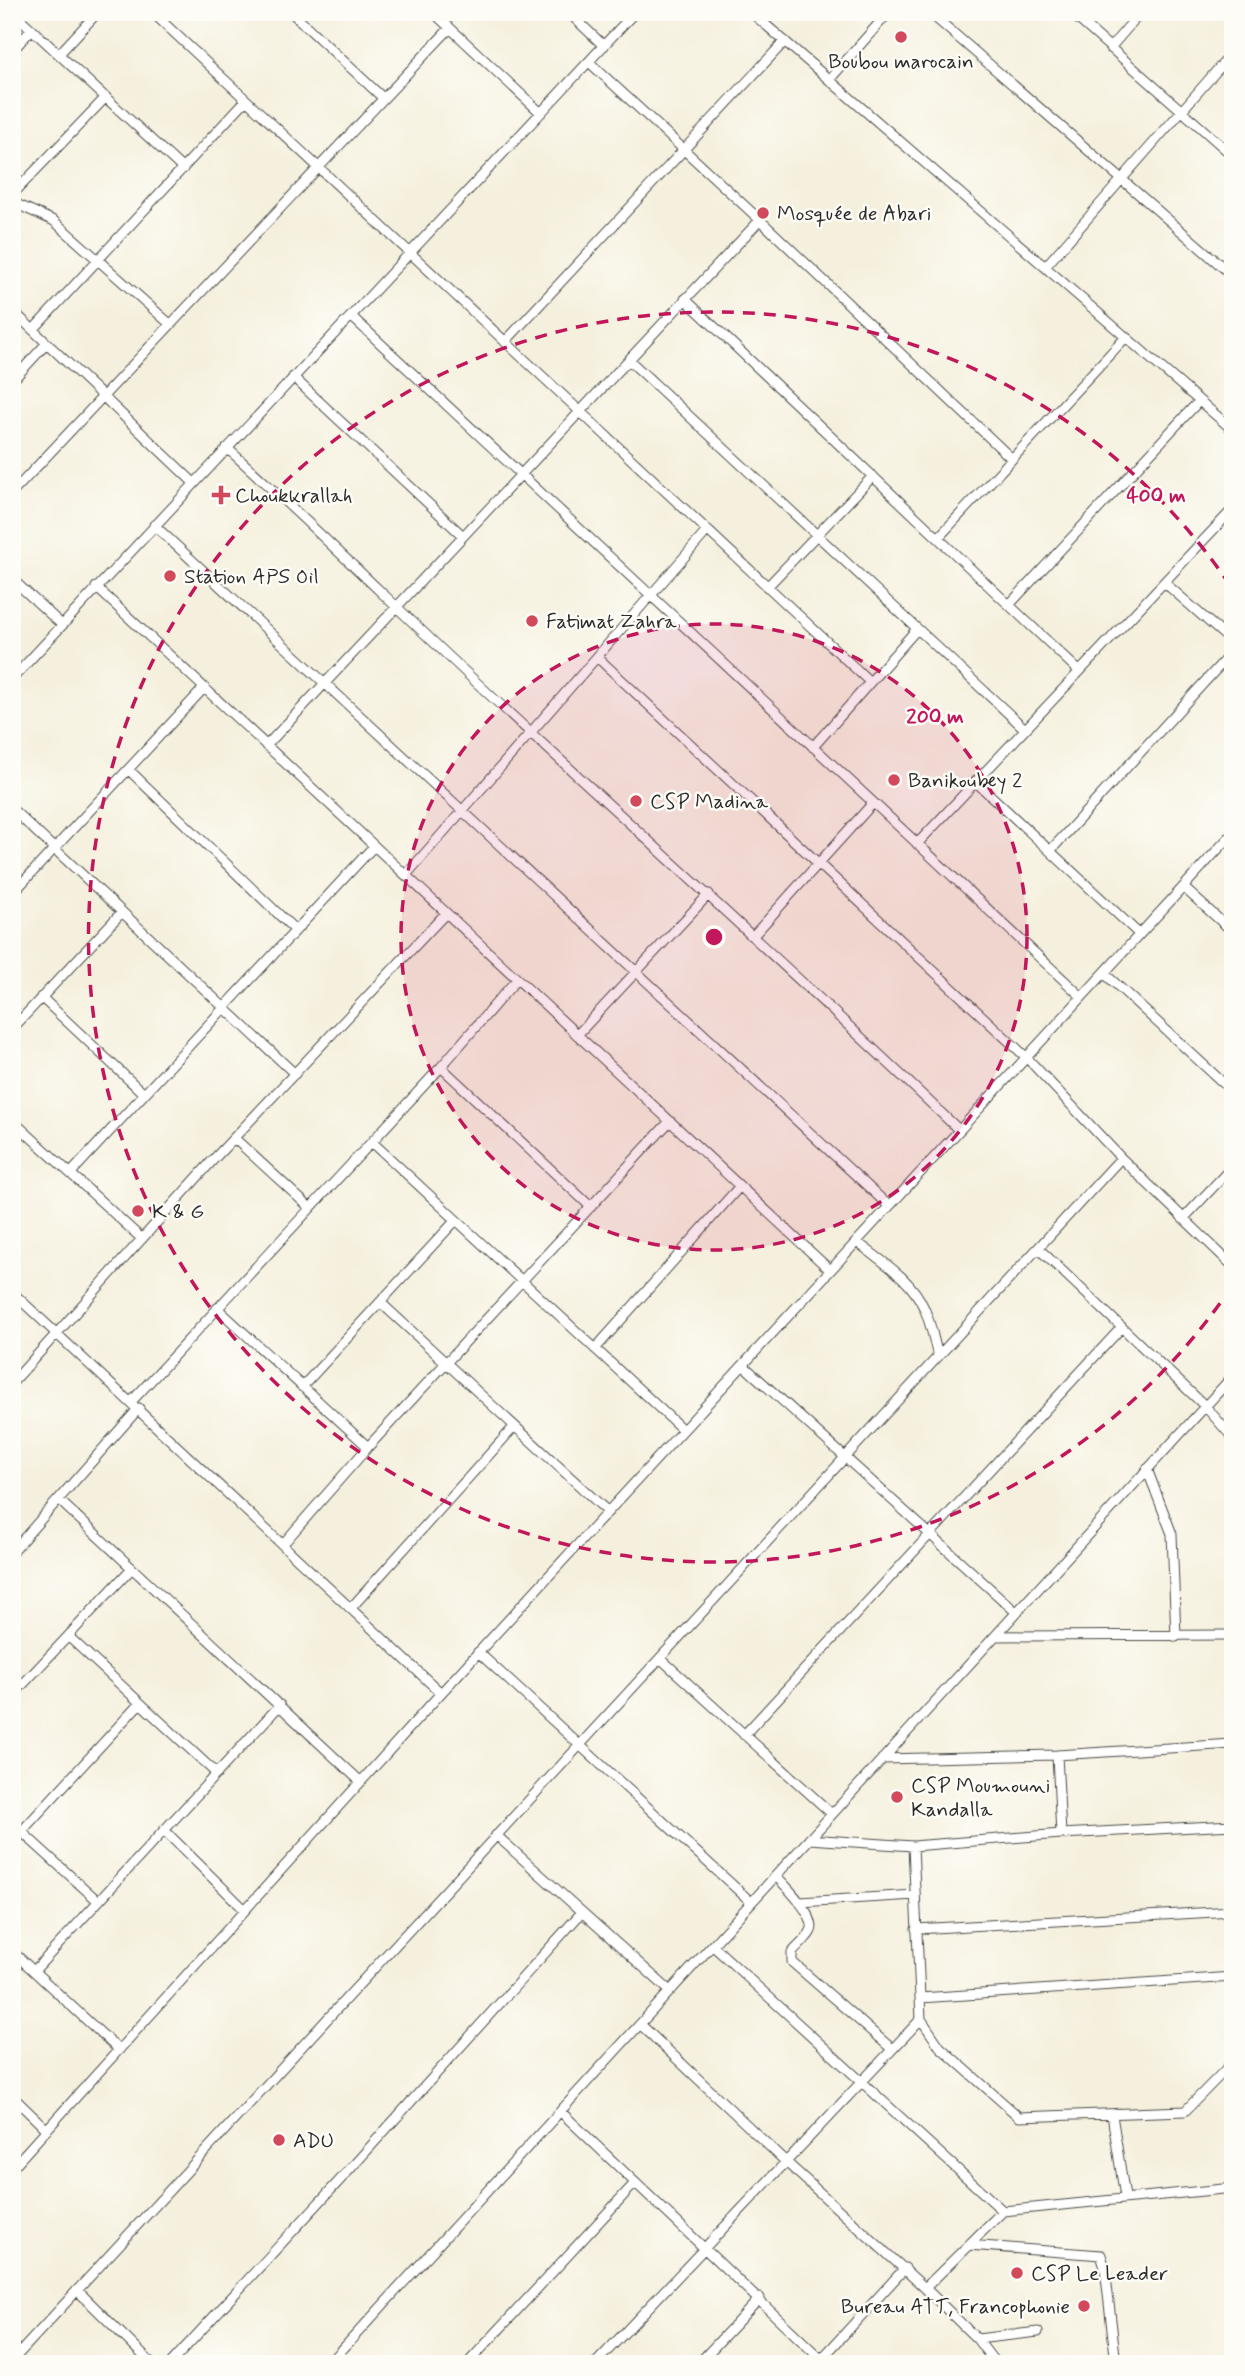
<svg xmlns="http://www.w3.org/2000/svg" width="1245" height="2376" viewBox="0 0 1245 2376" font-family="Mynerve,sans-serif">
<rect width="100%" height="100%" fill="#fdfcf7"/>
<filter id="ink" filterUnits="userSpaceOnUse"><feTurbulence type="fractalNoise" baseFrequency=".0143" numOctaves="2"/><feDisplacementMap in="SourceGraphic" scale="14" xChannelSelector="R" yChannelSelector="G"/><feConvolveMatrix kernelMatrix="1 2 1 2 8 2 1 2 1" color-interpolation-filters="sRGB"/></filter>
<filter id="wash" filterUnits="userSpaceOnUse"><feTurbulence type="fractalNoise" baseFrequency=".00686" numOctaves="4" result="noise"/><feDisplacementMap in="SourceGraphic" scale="28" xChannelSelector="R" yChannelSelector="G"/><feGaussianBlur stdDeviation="1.57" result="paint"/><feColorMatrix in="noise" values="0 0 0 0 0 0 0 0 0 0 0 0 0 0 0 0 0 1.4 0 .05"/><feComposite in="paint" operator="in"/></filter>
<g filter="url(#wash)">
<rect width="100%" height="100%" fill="#f5f0dd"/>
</g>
<g filter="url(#ink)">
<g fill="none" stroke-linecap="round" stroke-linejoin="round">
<defs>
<path id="minor" d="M13 12 183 169
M152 12 870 682
M291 12 383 98
M433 12 541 113
M568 12 604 46
M751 12 1233 430
M929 12 1233 276
M1070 12 1233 156
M1110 48 1141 12
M12 51 32 29
M59 54 98 12
M589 62 760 220 1012 459
M829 80 889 12
M12 195 106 97
M12 202 54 221 170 324
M1045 267 1233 52
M685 299 1079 671
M12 310 194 483
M351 316 1082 997
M33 330 246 100
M505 342 785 41
M629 360 1025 729
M293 377 463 536
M12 381 47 343
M227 448C330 541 429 640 532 734 675 865 819 996 959 1130
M12 493 450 28
M154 525 889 1206
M938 538 1126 337
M12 579 62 625
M1165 583 1233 643
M96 587 830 1270
M767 587 873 476
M1009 605 1199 401
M597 657 1026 1057 1121 1158 1233 1266
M12 679 635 12
M266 746 760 220
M813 747 917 629
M129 770 295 930
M976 782 1139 934
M12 809 295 1074
M917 844 1233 509
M1050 851 1233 651
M406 875 707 531
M1183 887 1233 932
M12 894 204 688
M753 936 873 803
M1104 973 1233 1092
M41 997 143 1093
M12 1029 122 912
M577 1035 709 894
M441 1067 591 1207
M12 1120 142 1239
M234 1138 309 1207
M372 1142 683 1430
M71 1173 374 846
M1183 1219 1233 1166
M857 1242C881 1261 911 1278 924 1308 931 1323 934 1341 938 1357
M1039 1249 1205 1406 1233 1438
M12 1292 441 1693
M380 1302 608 1512
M217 1308 368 1447
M595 1349 740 1186
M743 1365 1016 1612
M12 1383 213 1160 446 913
M302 1387 456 1220
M131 1402 441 1067 517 979
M1147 1469 1172 1534 1176 1637
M59 1500 361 1782
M283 1544 368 1447 670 1121
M12 1552 139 1408
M351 1608 514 1427
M995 1636 1233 1635
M69 1637 217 1774
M478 1652 751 1902
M660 1658 832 1814
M12 1696 132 1568
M744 1735 1122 1327
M1057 1755 1061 1834
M882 1759 1057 1755 1233 1744
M12 1823 98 1901
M164 1830 245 1910
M21 1832 140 1703
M496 1835 670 1991
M809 1839 913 1846 1061 1834 1233 1825
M913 1846 921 2019 940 2047 1019 2117 1185 2111 1233 2062
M776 1876C785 1885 818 1918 811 1931 807 1939 798 1946 792 1953V1962L892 2049
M800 1902 915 1895
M916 1929 1233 1911
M712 1945 1003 2211 1233 2188
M12 1951 119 2050
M34 1971 280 1705
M920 1998 1233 1977
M640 2024 786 2162 925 2288 977 2339 996 2364
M12 2096 47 2130
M560 2111 826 2364
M1112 2115 1125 2197
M12 2168 441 1693 1233 833
M968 2245 1101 2255 1105 2268 1116 2364
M925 2288 1003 2211
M77 2290 152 2364
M977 2339 1038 2332
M12 2361 1121 1158
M170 2364 352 2167 582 1912
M329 2364 1233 1376
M467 2364 635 2183
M595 2364 921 2019
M698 2364 760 2298
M817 2364 905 2268"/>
</defs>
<use href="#minor" stroke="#494946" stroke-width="11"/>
<use href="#minor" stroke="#fff" stroke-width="9"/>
</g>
</g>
<circle cx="714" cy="937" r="313" fill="#c2185b" fill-opacity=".12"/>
<g fill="none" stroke="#c2185b" stroke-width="3.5" stroke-dasharray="12 9">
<circle cx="714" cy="937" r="313"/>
<path d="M1232 1286A625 625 0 1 1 1232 588"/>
</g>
<g fill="#d1495b" stroke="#fdfcf7" stroke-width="2.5">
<circle cx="901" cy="37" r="7"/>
<circle cx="763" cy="213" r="7"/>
<path d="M217.5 484.5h7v7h7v7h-7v7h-7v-7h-7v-7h7z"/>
<circle cx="170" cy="576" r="7"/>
<circle cx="532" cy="621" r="7"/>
<circle cx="894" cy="780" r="7"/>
<circle cx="636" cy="801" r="7"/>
<circle cx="138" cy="1211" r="7"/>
<circle cx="897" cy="1797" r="7"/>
<circle cx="279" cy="2140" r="7"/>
<circle cx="1017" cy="2273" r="7"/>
<circle cx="1084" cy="2306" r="7"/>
</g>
<g text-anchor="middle" stroke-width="5" stroke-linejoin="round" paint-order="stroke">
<g font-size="21" fill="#2b2b2b" stroke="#fdfcf7" text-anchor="start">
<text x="901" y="68" text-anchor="middle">Boubou marocain</text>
<text x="777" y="220">Mosquée de Abari</text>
<text x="235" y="502">Choukkrallah</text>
<text x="184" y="583">Station APS Oil</text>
<text x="546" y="628">Fatimat Zahra</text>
<text x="908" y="787">Banikoubey 2</text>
<text x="650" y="808">CSP Madina</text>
<text x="152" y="1218">K &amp; G</text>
<text x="911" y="1792">CSP Moumouni<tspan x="911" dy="24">Kandalla</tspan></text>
<text x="293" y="2147">ADU</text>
<text x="1031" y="2280">CSP Le Leader</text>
<text x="1070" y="2313" text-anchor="end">Bureau ATT, Francophonie</text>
</g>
</g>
<circle cx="714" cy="937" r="10" fill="#c2185b" stroke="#fdfcf7" stroke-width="3.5"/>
<g font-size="21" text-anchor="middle" font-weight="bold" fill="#c2185b" stroke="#fdfcf7" stroke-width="5" stroke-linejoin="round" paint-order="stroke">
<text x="1156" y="502">400 m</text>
<text x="935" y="723">200 m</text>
</g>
<rect width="1245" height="2376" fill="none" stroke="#fdfcf7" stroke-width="42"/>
</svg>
